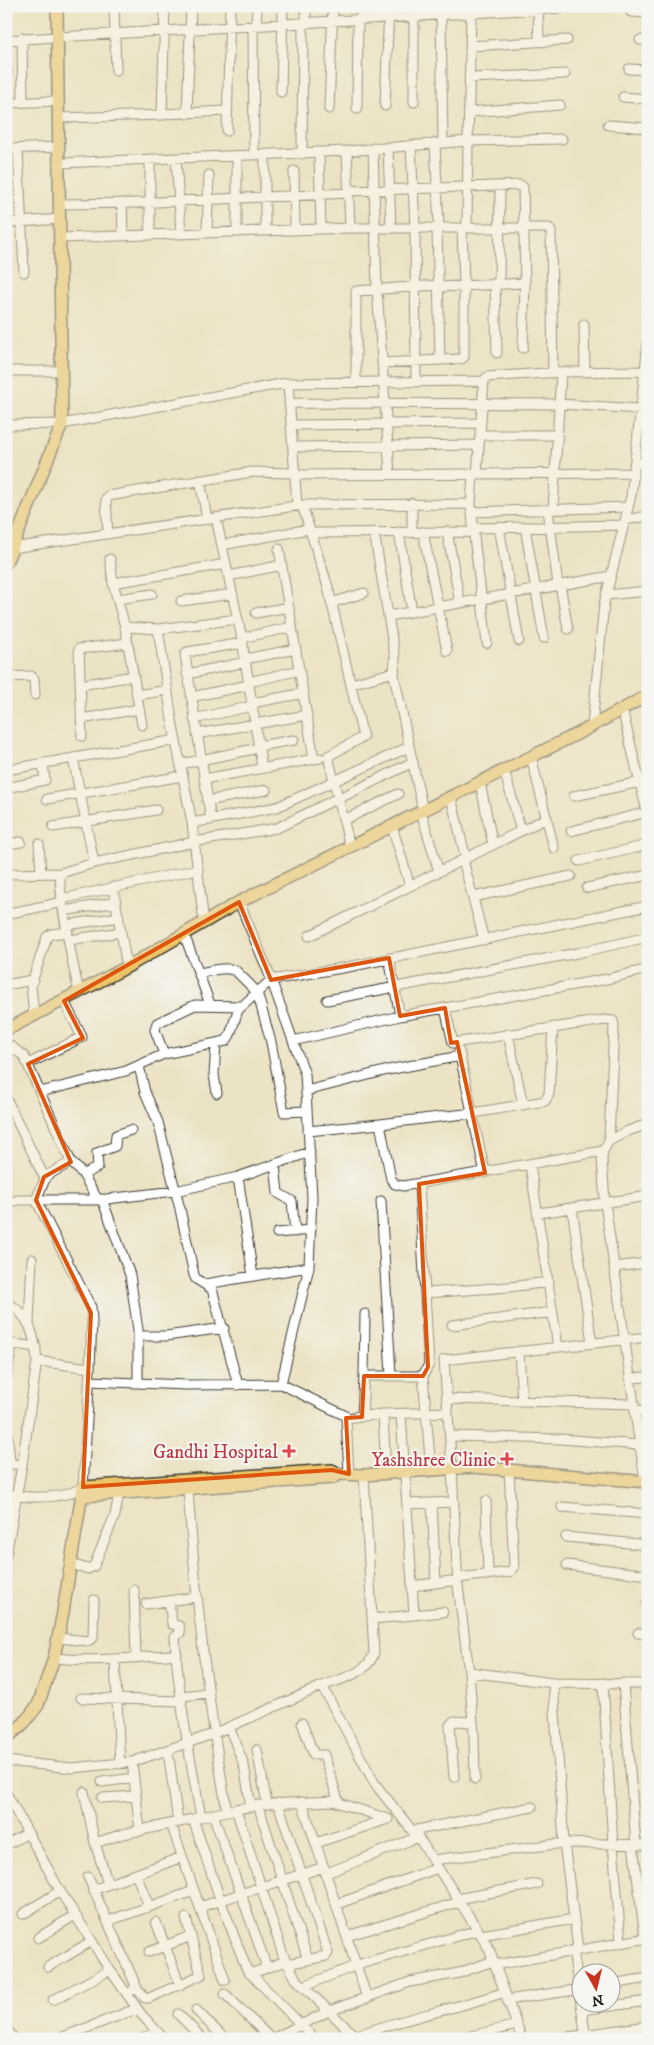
<svg xmlns="http://www.w3.org/2000/svg" width="654" height="2045" viewBox="0 0 654 2045" font-family="'IM FELL DW Pica',serif">
<rect width="100%" height="100%" fill="#f6f6f2"/>
<filter id="ink" filterUnits="userSpaceOnUse"><feTurbulence type="fractalNoise" baseFrequency=".02" numOctaves="2"/><feDisplacementMap in="SourceGraphic" scale="10" xChannelSelector="R" yChannelSelector="G"/><feConvolveMatrix kernelMatrix="1 2 1 2 8 2 1 2 1" color-interpolation-filters="sRGB"/></filter>
<filter id="wash" filterUnits="userSpaceOnUse"><feTurbulence type="fractalNoise" baseFrequency=".0096" numOctaves="4" result="noise"/><feDisplacementMap in="SourceGraphic" scale="20" xChannelSelector="R" yChannelSelector="G"/><feGaussianBlur stdDeviation="1.12" result="paint"/><feColorMatrix in="noise" values="0 0 0 0 0 0 0 0 0 0 0 0 0 0 0 0 0 1.4 0 .05"/><feComposite in="paint" operator="in"/></filter>
<g filter="url(#wash)">
<rect width="100%" height="100%" fill="#ece3c4"/>
</g>
<g filter="url(#ink)">
<g fill="none" stroke-linecap="round" stroke-linejoin="round">
<defs>
<path id="minor" d="M114 6 116 71
M165 6 162 114 227 111
M472 6 471 13 562 8
M538 9 539 41
M631 12 648 13
M441 15 443 143
M414 17V102
M361 20V6
M306 24V6
M256 26 257 6
M253 27 254 155
M22 38 23 102
M6 40 471 13 468 141 347 151
M640 40 648 41
M471 46 567 40
M629 69 648 70
M7 70 8 103
M470 78 565 74
M281 92 283 6
M623 97 648 99
M6 103 58 101
M385 106 389 6
M329 109 333 6
M357 109 358 20
M469 112 560 105
M187 114 191 6
M59 118 164 115
M608 125 648 128
M227 131 230 6
M435 143 439 228
M411 145 415 228 416 382
M388 147 391 228
M373 148 377 289 390 474
M6 149 59 147
M18 149 24 272
M319 152 321 228
M302 154 303 24
M237 156V231
M176 158 181 233
M150 159V234
M59 163 347 151 350 228 60 238
M294 171 295 229
M349 191 520 185 523 187 525 283 523 348
M122 203 123 235
M60 204 136 203 349 193
M6 223 60 219
M350 228H549L551 231 553 373
M437 228 440 360
M467 228 468 141 562 139
M265 230V155
M207 232 209 175
M495 283 497 353
M499 283 500 186
M438 287 525 283
M584 324 585 372
M382 363 461 359 464 357V285L462 228
M6 371H62
M356 382V291L438 285
M288 383 297 505
M289 403 559 404 640 409
M6 425 62 424 286 383 484 381
M291 425 481 423
M480 435H557
M293 447 479 445
M634 465 648 461
M477 474 484 381 487 377 561 372 644 371
M295 475 633 473
M200 480 207 519
M412 503V532
M471 504 473 474
M302 505 471 504 475 545 487 643
M548 510 558 585
M553 510 561 372
M472 512 628 507
M216 518 241 634 262 768
M625 520 648 516
M499 527 519 641
M525 527 544 638
M473 528 624 525
M447 531 460 603
M374 532 395 657 394 675 423 811
M399 532 412 612
M423 532 447 651
M311 533 473 532
M108 534 106 499 108 496 252 472 295 473
M222 545 309 529
M12 548 302 505 328 587 363 737 328 756 350 847
M279 549 314 759
M110 559 113 583 125 627 158 629 173 726 192 823 204 923
M229 576 282 565
M113 583 226 564
M560 585 568 629
M606 595 648 591
M118 599 152 594
M181 601 233 594
M331 603 364 593
M256 613 289 607
M388 616 611 576
M125 627 142 725
M158 629 238 619
M242 638 292 627
M245 659 296 649
M187 674 246 662
M6 677 31 676 34 679 35 695
M249 682 300 670
M351 684 394 672
M80 685 133 676
M137 695 168 690
M191 697 249 685
M252 703 304 693
M622 709 648 816
M81 719 139 709
M194 719 252 706
M592 726 604 604 631 496 648 342
M197 734 307 715
M82 736 79 649 128 643
M258 746 294 740
M531 757 554 848
M73 758 94 863
M181 764 259 748
M6 770 176 740
M504 770 521 831
M204 779 320 758
M480 783 493 845
M6 788 45 780 43 763
M574 796 640 782
M451 797 466 859
M47 799 183 776
M338 799 413 762
M207 801 266 790
M421 812 439 872
M211 820 185 655 187 652 243 643
M344 820 398 794
M192 823 277 807 409 747
M392 826 410 886
M53 827 156 810
M571 831 648 812
M6 844 21 842
M39 844 41 872
M463 860 484 940
M579 861 648 845
M8 874 61 873
M113 887 127 967
M587 888 648 875
M473 897 571 876
M62 899 198 869
M239 902 268 971 305 1074 312 1197 309 1267 281 1384
M64 911 116 902
M6 914 63 902
M67 925 119 917
M184 934 210 1004
M309 936 547 818
M69 940 121 932
M389 958 400 1016
M199 973C211 971 224 966 236 971L257 992 271 1042 284 1112 307 1111
M6 985 32 980
M79 993C75 973 56 887 61 873L94 863 194 842 277 828 338 798
M327 1000 577 953 648 937
M445 1008 453 1043 605 1020 613 1021 614 1025 609 1141 603 1151 602 1159 605 1203 645 1481
M34 1016 31 985 47 937 51 934 68 932
M553 1027 549 1094 545 1101 473 1113 380 1124 391 1179 395 1184 403 1186 603 1151
M508 1034 523 1105
M293 1041 400 1016 607 979 648 969
M6 1043 24 1056 71 1162 82 1173 98 1200
M216 1044 214 1075 217 1093
M459 1051 485 1173
M164 1054 155 1030 157 1023 195 1005 241 1006
M28 1064 82 1037 64 1001
M139 1066 145 1092 158 1122 180 1209 194 1275 196 1279 212 1289 238 1385
M306 1091 388 1070 460 1056
M40 1092 126 1071 164 1054 226 1041 230 1035 238 1010 271 980 348 967 648 906
M6 1098 45 1179 36 1200 91 1307 92 1320 90 1368
M308 1131 380 1124
M609 1141 628 1131 648 1124
M275 1164 278 1193 292 1201 295 1232
M530 1165 558 1347
M83 1175 98 1167 97 1153 115 1146 116 1135 131 1130
M44 1177 71 1162
M238 1177 253 1276
M419 1184 429 1364 423 1376
M102 1199 130 1275 138 1330V1383
M381 1201 391 1375
M6 1204 18 1200H98L175 1191 238 1177 310 1152
M572 1208 592 1343
M539 1213 648 1196
M277 1233 311 1230
M614 1267 648 1263
M205 1284 309 1267
M426 1293 509 1287 549 1282
M6 1303C30 1313 35 1337 37 1361L22 1465 6 1555
M29 1323 32 1259
M452 1325 553 1312
M138 1336H166L224 1328
M7 1343 36 1347
M519 1351 522 1401
M364 1376H423L431 1470
M630 1378 648 1377
M6 1379 12 1344
M89 1381 186 1385 281 1384 344 1415 346 1418 349 1474
M447 1399 634 1404
M635 1410 648 1411
M383 1414 386 1473
M401 1414 414 1615
M362 1417 364 1376 365 1314
M346 1418 383 1414 448 1412
M6 1421 10 1461 13 1464 22 1465
M450 1436 560 1439 640 1445
M188 1489C195 1597 208 1704 227 1811
M6 1495C30 1498 63 1500 83 1487L90 1368 37 1361
M486 1501 488 1575
M432 1503 436 1583
M407 1504 454 1502
M562 1507 648 1514
M566 1537 648 1545
M71 1564 88 1569 94 1566 115 1515 119 1494
M567 1565 648 1575
M458 1578 510 1572 514 1566 509 1470
M412 1586 458 1580
M134 1590 136 1658
M169 1601 172 1624 179 1626 180 1633 175 1637C178 1697 190 1758 201 1817
M146 1604 196 1597
M647 1604H648
M373 1619 443 1612
M638 1633 648 1634
M58 1638 88 1641 93 1638 94 1600
M54 1658C96 1662 136 1658 177 1654
M115 1660 120 1764
M469 1672 553 1683
M603 1683 613 1844 621 1942
M623 1683 636 1845
M648 1684 553 1683 564 1843 648 1845
M322 1686C340 1679 368 1674 374 1653L364 1475
M182 1696 208 1693
M81 1698 182 1701
M302 1723 314 1755H324L339 1803
M229 1727 244 1765 251 1807
M257 1750 267 1804
M168 1751 178 1822
M6 1761 72 1768 132 1762 213 1734 322 1686 375 1784 422 1843 481 1935 489 1949 522 2039
M132 1762 140 1831
M454 1777 450 1725 454 1721 473 1722
M475 1779 474 1735 469 1672 458 1586 452 1469 444 1360 648 1337
M102 1782 134 1778
M84 1792 95 1843 108 1884
M6 1793 60 1891 110 1970 141 2014 164 2039
M102 1798 136 1796
M302 1802 367 1998
M278 1803 328 1953 326 1956 287 1964
M258 1805 308 1960
M236 1809 283 1955 296 1979 358 2039
M213 1814 267 1968
M171 1824 225 1980
M412 1831 532 1807
M95 1843 123 1834 193 1819
M316 1843 388 1819
M6 1845 28 1833
M633 1845 645 1938
M433 1860 564 1843 578 1949
M327 1873 418 1837
M136 1874 149 1906
M88 1877 136 1986 133 1990
M93 1890 182 1857
M457 1899 537 1884
M337 1904 438 1868
M200 1907 324 1867
M23 1914 60 1891
M108 1921 194 1891
M156 1922 180 1985
M481 1935 574 1919
M347 1936 459 1902
M38 1938 75 1915
M573 1950 586 2039
M149 1952 191 1936
M495 1965 648 1938
M48 1967 92 1941
M250 1974 286 1961
M612 1984 648 1978
M304 1986 357 1965 478 1930
M136 1988 145 1998H149L201 1975 186 1918
M225 1994 271 2039
M53 2000 110 1970
M507 2000 582 1989
M196 2010 225 2039
M582 2010 648 2001
M178 2014 203 2039
M6 2028 14 2039
M355 2036C404 2018 455 2009 505 1992
M58 2039 136 2009
M141 2039 158 2032
M272 2039 329 2011 410 1982 459 1973 493 1961
M315 2039 247 1970 221 1902 193 1819 236 1809 267 1804 333 1801 388 1819
M458 2039 517 2025
M554 2039 648 2026"/>
<path id="major" d="M6 563 62 424 57 6
M6 1030 127 967 239 902 583 731 648 695
M82 1496 333 1478 339 1474
M6 1739 24 1723 38 1705 54 1658 63 1612 83 1487 332 1470 339 1474 364 1475 474 1467 648 1482"/>
</defs>
<use href="#minor" stroke="#3b3a35" stroke-width="11"/>
<use href="#major" stroke="#3b3a35" stroke-width="14"/>
<use href="#minor" stroke="#fff" stroke-width="9"/>
<use href="#major" stroke="#edc569" stroke-width="11"/>
</g>
</g>
<path d="M0 0H654V2045H0ZM239 902 271 980 389 958 400 1016 445 1008 451 1043 457 1042 485 1173 419 1184 428 1367 423 1376H364L362 1417 346 1418 349 1474 332 1470 83 1487 91 1313 36 1200 44 1177 71 1162 28 1064 83 1038 64 1001Z" fill="#ece3c4" fill-opacity=".55" fill-rule="evenodd"/>
<path fill="none" stroke="#de560d" stroke-width="4" stroke-linejoin="round" d="M239 902 271 980 389 958 400 1016 445 1008 451 1043 457 1042 485 1173 419 1184 428 1367 423 1376H364L362 1417 346 1418 349 1474 332 1470 83 1487 91 1313 36 1200 44 1177 71 1162 28 1064 83 1038 64 1001Z"/>
<g fill="#e0444e" stroke="#f6f6f2" stroke-width="2">
<path d="M286.5 1443.5h5v5h5v5h-5v5h-5v-5h-5v-5h5z"/>
<path d="M504.5 1451.5h5v5h5v5h-5v5h-5v-5h-5v-5h5z"/>
</g>
<g text-anchor="middle" stroke-width="4" stroke-linejoin="round" paint-order="stroke">
<g font-size="19" fill="#be3a42" stroke="#f6f6f2" text-anchor="end">
<text x="278" y="1458">Gandhi Hospital</text>
<text x="496" y="1466">Yashshree Clinic</text>
</g>
</g>
<rect width="654" height="2045" fill="none" stroke="#f6f6f2" stroke-width="25"/>
<g transform="translate(596 1988) rotate(172)"><circle r="24" fill="#f6f6f2" stroke="#9f9f9c"/>
<path d="M0-4L9 19L0 12L-9 19Z" fill="#c8321e"/>
<text y="-8" font-size="14" font-weight="bold" text-anchor="middle" fill="#1c1c1c">N</text>
</g>
</svg>
